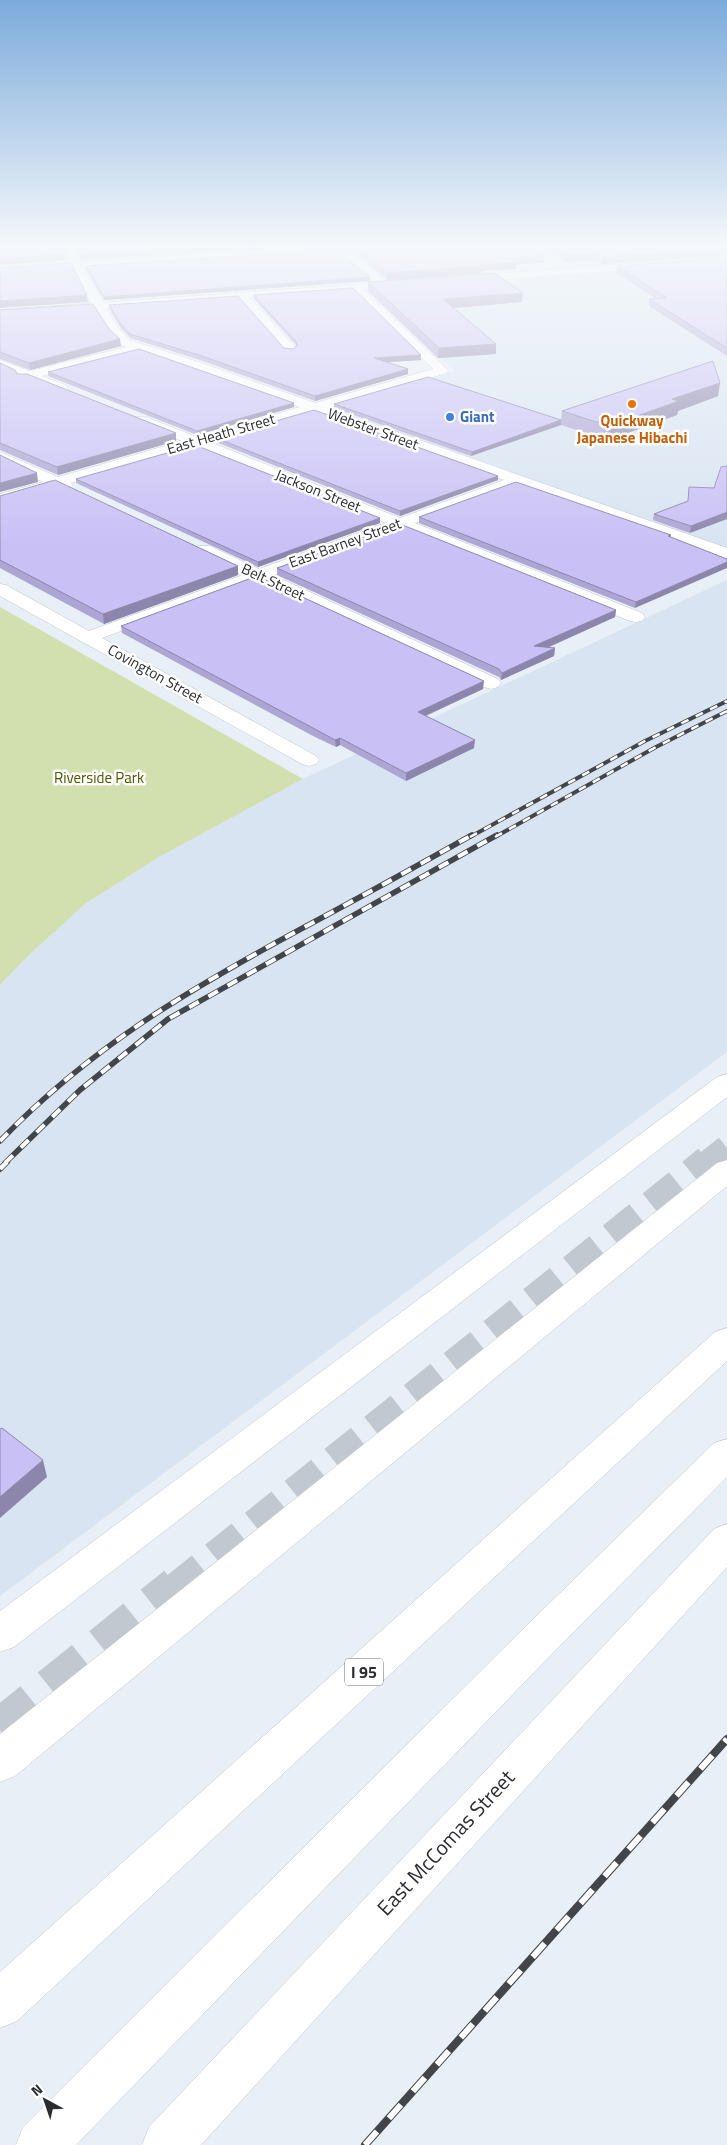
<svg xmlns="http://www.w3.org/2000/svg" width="727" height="2145" viewBox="0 0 727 2145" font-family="'Titillium Web',sans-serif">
<rect width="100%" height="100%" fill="#e8eff7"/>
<path fill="#d8e4f2" d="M662 268 727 307V548L330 409 455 371 383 305 463 283Z
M727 580V1052L0 1596V985L30 954 85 904 159 857 212 828 303 779Z"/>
<path fill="#d2e0af" d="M0 607 303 779 159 857 85 904 30 954 0 985Z"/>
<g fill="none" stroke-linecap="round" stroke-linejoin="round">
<path stroke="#c2c8cf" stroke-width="26" stroke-dasharray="26 13" stroke-linecap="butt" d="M708 1163 727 1148"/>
<path stroke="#c2c8cf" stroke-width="34" stroke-dasharray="34 17" stroke-linecap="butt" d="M176 1590 709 1162"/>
<path stroke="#c2c8cf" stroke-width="44" stroke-dasharray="44 22" stroke-linecap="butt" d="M0 1731 178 1588"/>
<defs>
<path id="minor" d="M61 247H71L80 262 307 247H354L350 250 388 283 389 285 388 287H380L339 251 83 268 119 329 129 340 199 362 315 403 433 369 350 287 355 284 359 285 448 370 447 373 328 408 727 548V559L518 485 415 523 642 613 645 617 642 621 636 622 630 621 400 529 273 575 498 679 501 683 498 687 491 689 484 687 257 581 102 638 316 756 319 760 316 764 309 766 302 764 0 596V584L6 585 89 631 243 575 198 554 196 550 198 546H210L259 569 386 523 195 447 71 483 73 486 70 489 65 491 56 487 0 504V494L43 482 0 461V452L58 477 182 441 136 423 134 420 136 417H146L197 437 300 407 139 351 42 376 66 385 68 388 61 392 29 380H19L18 376 0 368V360L30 371 126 347C107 341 83 287 73 268L0 273V267L69 262ZM314 412 504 480 400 518 210 442Z
M242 293 246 294 294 346 296 349 294 352H286L238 298 236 296 238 294Z"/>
<path id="tertiary" d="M727 257V263L462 282 457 279 462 276Z
M406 281 411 284 410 286 0 316V310Z"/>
<path id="primary" d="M727 1524V1567L201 2145H142L149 2127 714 1529Z"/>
<path id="motorway" d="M727 1074V1097L14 1647 0 1652V1611L717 1077Z
M727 1160V1186L15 1776 0 1782V1734L717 1163Z
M727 1328V1361L17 2021 0 2028V1972L715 1332Z
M727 1439V1477L548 1658 76 2145H16L23 2127 520 1632 714 1443Z"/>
</defs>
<use href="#minor" stroke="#bec5cd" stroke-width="1"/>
<use href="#tertiary" stroke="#bec5cd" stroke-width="1"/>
<use href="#primary" stroke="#bec5cd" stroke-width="1"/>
<use href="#motorway" stroke="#bec5cd" stroke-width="1"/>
<use href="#minor" fill="#fff" fill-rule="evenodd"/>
<use href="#tertiary" fill="#fff" fill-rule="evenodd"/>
<use href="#primary" fill="#fff" fill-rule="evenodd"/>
<use href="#motorway" fill="#fff" fill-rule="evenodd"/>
<defs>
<path id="rail-far3" d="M470 837 645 741 727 701
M495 837 656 747 727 711"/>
<path id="rail-far2" d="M0 1141C91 1047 185 992 299 930 357 899 415 867 472 835
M5 1163 80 1090 168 1019 497 835"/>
<path id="rail-far1" d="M0 1169 7 1162"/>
<path id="rail" d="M365 2145 727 1739"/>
</defs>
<use href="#rail-far3" stroke="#424549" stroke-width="4"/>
<use href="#rail-far2" stroke="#424549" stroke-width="5.5"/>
<use href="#rail-far1" stroke="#424549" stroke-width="6"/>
<use href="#rail" stroke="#424549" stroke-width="8"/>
<use href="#rail-far3" stroke="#fff" stroke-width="2.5" stroke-dasharray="8" stroke-linecap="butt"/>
<use href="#rail-far2" stroke="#fff" stroke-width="4" stroke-dasharray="11" stroke-linecap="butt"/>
<use href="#rail-far1" stroke="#fff" stroke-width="4.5" stroke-dasharray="14" stroke-linecap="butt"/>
<use href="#rail" stroke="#fff" stroke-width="6" stroke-dasharray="18" stroke-linecap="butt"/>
</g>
<path fill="#ada5d4" d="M73 247H283L81 260Z
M353 247H531L545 256 544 263 516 264V269L482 271V273L387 280 353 250Z
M540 247H727V255L602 264 596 260 566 262Z
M727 258V356L649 306V299H656L616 273 617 266Z
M86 266 370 277V281L104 300 86 270Z
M368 282 522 302 453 308 496 354 438 358 368 291Z
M253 295 421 355V360L386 362 408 369V374L315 401 200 360 130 338 121 328 110 310 109 305 284 348 294 349 296 347V345L254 299Z
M0 310 121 346 30 370 0 359Z
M0 363 17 374 176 441 58 475 0 450Z
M48 372 294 407 197 435 48 376Z
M718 396 678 411 677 415 608 440 561 425 471 456 334 408V404L561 420 562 411Z
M216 438 498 476V480L400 516 216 442Z
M727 466 690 533 653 520 654 514 688 501 689 487 714 488Z
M76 479 380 518V523L258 567 76 483Z
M0 496 238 566V575L104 624 0 568Z
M419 517 671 535V537L635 608 419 523Z
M277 568 616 610 615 617 547 648H555L554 656 501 680 499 677 277 575Z
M121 626 483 689 426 716 474 748 406 781 340 745 336 747 313 736 122 633Z"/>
<path fill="#8d86ac" d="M187 247H283L81 260 80 254Z
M727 249V255L602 264V257Z
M65 254 66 260 0 265V259Z
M596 254V260L566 262V255Z
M545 256 544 263 516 264V269L482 271V273L387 280V273L480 265 510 258Z
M370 277V281L104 300V297Z
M523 293 522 302 443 309V299Z
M87 295 88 302 0 308V301Z
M120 339 121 346 30 370 29 363Z
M496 344V354L438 358 439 348Z
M421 355V360L374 363V358Z
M408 369V374L315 401V396Z
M720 383 718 396 678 411 677 415 608 440 609 426 672 399Z
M294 403V407L197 435V431Z
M561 420V425L471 456 472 452Z
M176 433V441L58 475 57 467Z
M37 473 38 482 0 492V483Z
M498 476V480L400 516V511Z
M727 512V519L690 533 691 526Z
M380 518V523L258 567V562Z
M727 562V568L635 608 636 602Z
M238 566V575L104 624 103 614Z
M616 610 615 617 533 654 534 646Z
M555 648 554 656 501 680 502 673Z
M484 681 483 689 418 719V712Z
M340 738V745L336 747 335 740Z
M475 740 474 748 406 781V773Z
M43 1460 47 1477 0 1518V1497Z"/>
<path fill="#c9c0f6" stroke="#8d86ac" d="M0 247H61L65 254 0 259Z
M76 247H187L80 254Z
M356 247H531L545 256 510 258 516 262 480 265 482 266 387 273Z
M551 247H727V249L602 257 596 254 566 255Z
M338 250 370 277 104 297 86 266Z
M727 258V348L649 299 667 298 617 266Z
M71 263 87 295 0 301V268Z
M495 273 523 293 443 299 496 344 439 348 368 282Z
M353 288 421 355 374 358 408 369 315 396 199 355 130 334 120 323 109 305 238 296 284 348 294 349 297 345 295 340 253 295Z
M93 304 109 329 120 339 29 363 0 352V310Z
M139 349 294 403 197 431 48 372Z
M713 361 720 383 672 399 679 401 609 426 562 411Z
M0 363 15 370 17 374H27L176 433 57 467 0 443Z
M428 377 561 420 472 452 334 404Z
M314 410 498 476 400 511 216 438Z
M195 445 380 518 258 562 76 479Z
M0 455 37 473 0 483Z
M727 466V512L691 526 654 514 688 501 689 487 714 488 721 467Z
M55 480 238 566 103 614 0 560V496Z
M516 482 671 535 668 536 727 559V562L636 602 419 517Z
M400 524 616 610 534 646 555 648 502 673 499 669 277 568Z
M257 576 484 681 418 712 475 740 406 773 340 738 335 740 313 728 121 626Z
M2 1428 43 1460 0 1497V1429Z"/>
<linearGradient id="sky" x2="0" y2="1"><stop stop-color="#7cabdb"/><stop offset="0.45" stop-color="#f5f8fb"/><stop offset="1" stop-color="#f5f8fb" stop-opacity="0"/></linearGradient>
<rect width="727" height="547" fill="url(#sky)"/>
<circle fill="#e8710a" stroke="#fff" stroke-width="2" cx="632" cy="404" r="5"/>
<circle fill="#3f7fe0" stroke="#fff" stroke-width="2" cx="450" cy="417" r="5"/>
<g text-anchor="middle" stroke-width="5" stroke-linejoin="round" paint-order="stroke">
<g font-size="15" font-weight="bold" fill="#366cbe" stroke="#fff" text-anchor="start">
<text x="460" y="422">Giant</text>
</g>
<g font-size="15" font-weight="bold" fill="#c56008" stroke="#fff">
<text x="632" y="426">Quickway<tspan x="632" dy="17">Japanese Hibachi</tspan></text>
</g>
<g font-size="15" fill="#2a2c2f" stroke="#fff">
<text transform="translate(373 429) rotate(20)" y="5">Webster Street</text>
<text transform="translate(221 434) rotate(-16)" y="5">East Heath Street</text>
<text transform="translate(318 491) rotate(22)" y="5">Jackson Street</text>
<text transform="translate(345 543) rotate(-20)" y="5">East Barney Street</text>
<text transform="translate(273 582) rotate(25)" y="5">Belt Street</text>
<text transform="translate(155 674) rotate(29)" y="5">Covington Street</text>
</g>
<g font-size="15" fill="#4a5900" stroke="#fff">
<text x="99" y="783">Riverside Park</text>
</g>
<rect fill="#fff" stroke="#6a6b6d" stroke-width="1" x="345" y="1658.5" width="38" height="27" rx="4"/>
<g font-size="16" font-weight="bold" fill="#2a2c2f">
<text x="364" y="1678">I 95</text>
</g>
<g font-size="21" fill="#2a2c2f" stroke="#fff">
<text transform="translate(446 1843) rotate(-47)" y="7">East McComas Street</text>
</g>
</g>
<g transform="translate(45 2100) rotate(320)" stroke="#ffffff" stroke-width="4" paint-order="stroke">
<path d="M0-4L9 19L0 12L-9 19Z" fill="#2a2c2f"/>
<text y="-8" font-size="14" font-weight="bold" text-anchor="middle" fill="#2a2c2f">N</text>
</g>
</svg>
